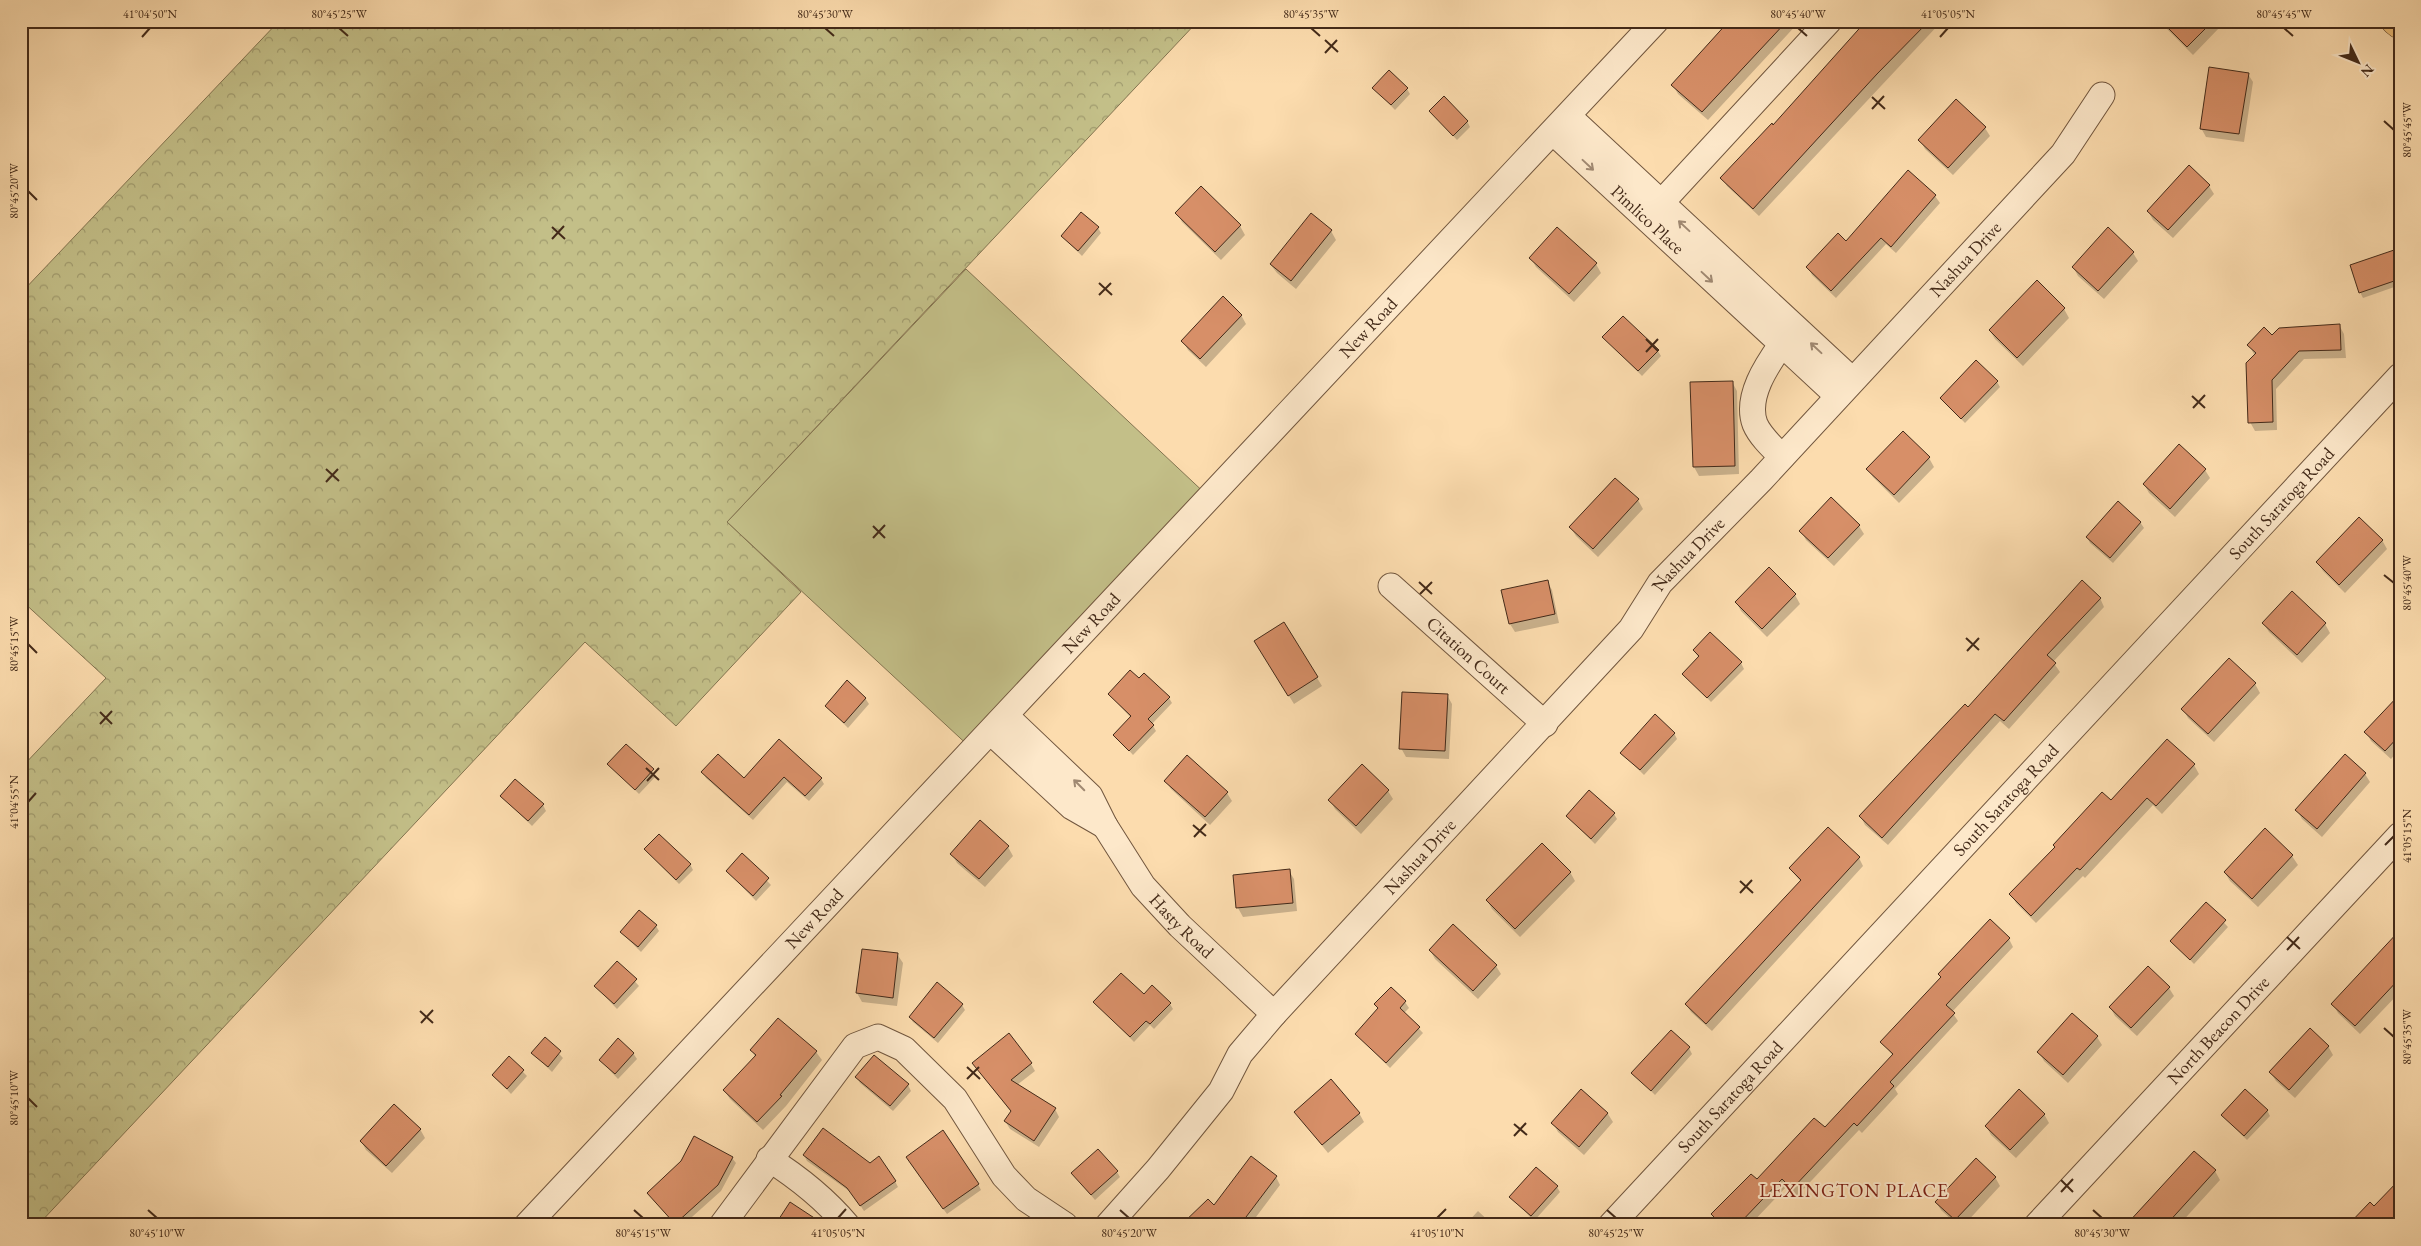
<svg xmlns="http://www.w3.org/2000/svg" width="2421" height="1246" viewBox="0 0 2421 1246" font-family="'EB Garamond',serif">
<defs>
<pattern id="forest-crowns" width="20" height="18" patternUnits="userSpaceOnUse" patternTransform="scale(1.25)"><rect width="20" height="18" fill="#c3bf88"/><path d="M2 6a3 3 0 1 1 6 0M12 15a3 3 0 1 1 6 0" fill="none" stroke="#a09b6e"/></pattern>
</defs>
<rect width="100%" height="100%" fill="#fcdcae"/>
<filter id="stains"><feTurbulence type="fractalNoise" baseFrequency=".004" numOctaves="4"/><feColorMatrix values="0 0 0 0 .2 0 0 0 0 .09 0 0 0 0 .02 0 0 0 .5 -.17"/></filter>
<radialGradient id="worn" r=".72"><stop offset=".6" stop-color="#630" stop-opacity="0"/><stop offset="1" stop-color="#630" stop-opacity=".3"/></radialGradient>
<path fill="#c3bf88" stroke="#837450" d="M966 269 1210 498 973 750 727 522Z"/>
<path fill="url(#forest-crowns)" stroke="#837450" d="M279 21H1198L727 522 801 592 676 726 585 642 38 1225H21V768L106 678 21 600V293Z"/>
<path fill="#0003" d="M1736 21H1800L1708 120 1678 94 1673 85Z
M1867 21H1942L1759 216 1727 186 1722 178 1773 126Z
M2159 21H2217L2220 27 2193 55Z
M2248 74 2253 82 2244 142 2206 137 2201 128Z
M1374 88 1407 89 1410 94 1395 110Z
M1431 112 1467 121 1470 127 1457 140Z
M1985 128 1990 136 1953 175 1925 149 1920 140Z
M1908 172 1935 196 1940 203 1896 253 1886 244 1836 298 1812 275 1808 267 1846 243Z
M2209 186 2214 194 2173 238 2153 220 2148 211Z
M1177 213 1240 226 1245 235 1221 260 1182 222Z
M1098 228 1101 233 1082 256 1062 236Z
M2108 229 2133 253 2138 261 2104 299 2078 276 2073 267Z
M1331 231 1336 240 1296 289 1277 273 1271 265Z
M2400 249V285L2363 298 2360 292Z
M1531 258 1596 264 1601 273 1574 302 1536 267Z
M2037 282 2064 309 2069 318 2023 366 1995 339 1990 331Z
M1241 315 1246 324 1206 367 1188 350 1183 341Z
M2339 325 2344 334 2346 358 2304 359 2276 389 2277 430 2255 431 2250 422 2255 356 2249 345 2272 337Z
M1604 337 1658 351 1661 356 1642 376Z
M1732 382 1737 391 1739 474 1699 476 1694 467Z
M1997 382 2000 387 1965 423 1941 398Z
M1903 432 1929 458 1934 467 1899 503 1873 477 1868 469Z
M2400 437V447L2396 441Z
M2179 446 2205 470 2210 478 2175 517 2149 493 2144 484Z
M1638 500 1643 509 1598 557 1576 536 1571 528Z
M2140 522 2144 528 2113 563 2090 543 2087 537Z
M1859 526 1864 534 1834 566 1806 540 1801 531Z
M2382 540 2387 549 2345 593 2323 571 2318 563Z
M1769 569 1795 595 1800 604 1767 637 1741 611 1736 602Z
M1547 581 1552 590 1559 623 1515 632 1510 624Z
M2100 598 2104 607 2053 662 2060 672 2009 729 2000 721 1888 845 1865 825 1861 817 1968 709Z
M1284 624 1322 686 1294 704 1261 650Z
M2264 624H2325L2330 633 2302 663 2269 632Z
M1694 651 1741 663 1744 669 1711 702 1684 674 1699 658Z
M2229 660 2255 684 2260 693 2214 742 2188 718 2183 709Z
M1109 694 1169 698 1172 703 1152 724 1156 731 1133 755 1115 735 1131 718Z
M1447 695 1452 704 1449 759 1406 757 1401 748Z
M2400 695V749L2391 759 2371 741 2366 732Z
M865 698 869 704 848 728 826 706Z
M1674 733 1677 739 1644 775 1622 753Z
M779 741 821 779 824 784 809 801 787 782 753 820 706 778 703 772 744 780Z
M626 745 656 776 639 794 609 764Z
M2194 765 2199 774 2162 814 2153 805 2085 878 2083 876 2036 923 2016 903 2011 894 2111 802Z
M2365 774 2370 782 2322 837 2302 819 2297 810Z
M1166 781 1227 793 1232 801 1210 825 1171 789Z
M1388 791 1393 799 1361 834 1335 809 1330 800Z
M502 796 543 805 546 811 532 826Z
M1614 814 1617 819 1595 844 1567 816Z
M2265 830 2292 856 2298 865 2258 907 2230 881 2225 873Z
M1008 847 1013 856 985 887 957 863 952 854Z
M646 850 690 864 693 870 679 884Z
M742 855 771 885 756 901 727 871Z
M1859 858 1863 866 1712 1031 1691 1012 1686 1004 1801 882 1790 869Z
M1289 871 1294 879 1297 911 1243 917 1238 908 1235 876Z
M1570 872 1575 881 1520 937 1492 909 1487 900Z
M2206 904 2228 927 2194 964 2172 941Z
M656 926 659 931 641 952 622 933Z
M2400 931V992L2360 1034 2338 1013 2333 1004Z
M2009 939 2013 947 1952 1012 1958 1021 1895 1089 1898 1094 1862 1133 1859 1130 1797 1196 1787 1186 1750 1225H1720L1717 1222 1713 1214 1825 1129 1893 1056 1882 1042 1942 978 1939 974Z
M863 950 897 954 903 963 897 1006 862 1002 857 993Z
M1430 950 1496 966 1501 974 1478 999 1435 959Z
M617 962 639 986 617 1009 595 986Z
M1391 988 1405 1002 1409 1008 1404 1013 1423 1033 1390 1068 1356 1034 1379 1009Z
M2169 988 2174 996 2137 1036 2115 1016 2110 1007Z
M1144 996 1170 1004 1173 1009 1154 1029 1150 1025 1134 1042 1095 1002Z
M962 1005 965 1010 938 1043 913 1022 910 1017Z
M778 1019 816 1052 822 1060 786 1106 763 1130 730 1099 724 1090 755 1057 752 1050Z
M2097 1037 2102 1045 2068 1083 2044 1061 2039 1052Z
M545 1039 563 1058 552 1072 533 1053Z
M2328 1046 2333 1055 2295 1098 2276 1081 2271 1073Z
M1689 1048 1692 1054 1655 1095 1633 1073Z
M633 1053 637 1059 618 1079 600 1060Z
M509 1058 527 1076 511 1094 493 1075Z
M973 1063 1031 1064 1035 1071 1017 1085 1055 1109 1059 1117 1039 1147 1010 1129 1005 1121 1011 1112Z
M857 1077 908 1085 911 1091 893 1111 860 1083Z
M1581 1091 1608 1114 1613 1122 1584 1155 1558 1132 1553 1123Z
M2267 1110 2270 1116 2247 1140 2223 1116Z
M1295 1112 1359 1113 1364 1122 1328 1153Z
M2044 1114 2049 1123 2016 1158 1991 1135 1986 1126Z
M420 1129 425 1138 392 1173 366 1150 361 1141Z
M2194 1152 2215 1171 2220 1180 2179 1225H2126Z
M804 1155 895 1181 898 1187 864 1211 852 1193 807 1161Z
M732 1158 736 1163 721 1191 683 1225H675L648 1193Z
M910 1163 978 1184 981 1190 947 1214Z
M1117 1172 1120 1177 1095 1200 1072 1173Z
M1276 1177 1280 1185 1250 1225H1183Z
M1995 1177 2000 1186 1964 1225H1957L1941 1210 1936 1202Z
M2400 1181 2399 1225H2349L2374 1208Z
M1557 1187 1560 1192 1534 1221 1511 1197Z
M1478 1211 1493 1225H1465Z
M1909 1219 1916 1225H1904Z"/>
<path fill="#d78f68" stroke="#432a19" d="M1729 21H1787L1702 112 1671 85Z
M1866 21H1929L1877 74 1753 209 1720 178 1772 123 1773 125Z
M2161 21H2213L2187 47Z
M2209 67 2249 73 2239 134 2200 129Z
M1389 70 1408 88 1391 105 1372 88Z
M1444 96 1468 121 1453 136 1429 111Z
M1956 99 1986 127 1948 168 1918 140Z
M2189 165 2210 185 2168 230 2147 211Z
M1908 170 1936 195 1891 247 1881 238 1831 291 1806 267 1838 233 1846 241Z
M1201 186 1241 225 1215 252 1175 213Z
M1081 212 1099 227 1078 251 1061 236Z
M1311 213 1332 230 1291 281 1270 264Z
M1557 227 1597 263 1569 294 1529 258Z
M2108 227 2134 252 2098 291 2072 267Z
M2400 248V279L2359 293 2350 265Z
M2037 280 2065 308 2017 358 1989 330Z
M1223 296 1242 315 1200 359 1181 341Z
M1623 316 1659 350 1638 371 1602 337Z
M2340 324 2341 350 2299 351 2272 380 2273 422 2248 423 2246 363 2256 353 2247 345 2264 327 2272 335 2279 328Z
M1976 360 1998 381 1961 419 1940 398Z
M1733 381 1735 466 1693 467 1690 382Z
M1903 431 1930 457 1894 495 1866 469Z
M2179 444 2206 469 2170 509 2143 484Z
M1615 478 1639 499 1593 549 1569 527Z
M1831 497 1860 525 1828 558 1799 531Z
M2118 501 2141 522 2110 558 2086 537Z
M2359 517 2383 540 2339 585 2316 562Z
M1769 567 1796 594 1762 629 1735 602Z
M1548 580 1555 614 1509 624 1501 590Z
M2082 580 2101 598 2047 655 2056 663 2004 721 1995 714 1882 838 1859 816 1965 704 1968 707Z
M2292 591 2326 623 2297 655 2262 623Z
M1284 622 1318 677 1288 696 1254 641Z
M1710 632 1742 662 1707 698 1682 674 1699 656 1693 650Z
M2229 658 2256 683 2208 734 2181 709Z
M1130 670 1139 678 1144 673 1170 697 1148 719 1154 725 1129 751 1113 735 1131 716 1108 694Z
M847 680 866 698 844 723 825 706Z
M1402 692 1448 694 1445 751 1399 749Z
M2400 694V735L2385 751 2364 732Z
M1655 714 1675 733 1640 770 1620 753Z
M779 739 822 778 805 796 784 777 749 815 701 772 718 754 744 778Z
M2167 739 2195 764 2156 806 2147 798 2080 870 2077 868 2031 916 2009 894 2055 847 2053 845 2102 792 2111 800Z
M626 744 654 769 635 790 607 764Z
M2345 754 2366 773 2317 829 2295 810Z
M1187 755 1228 792 1205 817 1164 781Z
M1362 764 1389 790 1356 826 1328 800Z
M515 779 544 804 528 821 500 796Z
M1589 790 1615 813 1591 839 1566 816Z
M980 820 1009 846 979 879 950 854Z
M1828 827 1860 857 1706 1024 1685 1004 1801 880 1789 868Z
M2265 828 2293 855 2252 899 2224 872Z
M659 834 691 864 676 880 644 849Z
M1542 843 1571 872 1515 929 1486 900Z
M742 853 769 878 753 896 726 871Z
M1290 869 1293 903 1236 908 1233 875Z
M2206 902 2226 920 2190 960 2170 941Z
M639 910 657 925 638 947 620 932Z
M1990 919 2010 938 1946 1005 1955 1013 1890 1082 1894 1086 1857 1126 1854 1123 1792 1189 1782 1179 1738 1225H1722L1711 1214 1751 1174 1757 1179 1814 1118 1825 1127 1893 1054 1880 1042 1941 977 1938 974Z
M1453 924 1497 965 1473 991 1429 950Z
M2400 930V978L2355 1026 2331 1004Z
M862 949 898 953 893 998 856 993Z
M617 961 637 979 614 1004 594 986Z
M2148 966 2170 987 2131 1028 2109 1007Z
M1121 973 1144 994 1152 985 1171 1003 1150 1024 1146 1021 1130 1037 1093 1002Z
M937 982 963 1004 934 1038 909 1017Z
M1391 987 1406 1001 1400 1008 1420 1027 1386 1063 1355 1034 1378 1008 1374 1004Z
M2072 1013 2098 1036 2063 1075 2037 1052Z
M778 1018 817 1051 780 1095 782 1096 757 1122 723 1090 756 1055 750 1050Z
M2310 1028 2329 1046 2289 1090 2269 1072Z
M1671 1030 1690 1047 1651 1091 1631 1073Z
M1009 1033 1032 1063 1011 1080 1056 1108 1034 1141 1004 1121 1011 1111 972 1063Z
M545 1037 561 1051 548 1067 531 1053Z
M618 1038 634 1053 615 1074 599 1060Z
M874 1055 909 1084 890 1106 855 1077Z
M509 1056 524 1070 507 1089 492 1075Z
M1331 1079 1360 1113 1322 1145 1294 1112Z
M1581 1089 1608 1113 1579 1147 1551 1123Z
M2019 1089 2045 1114 2010 1150 1985 1126Z
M2245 1089 2268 1110 2244 1136 2221 1115Z
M394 1104 421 1129 386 1166 360 1141Z
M823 1128 870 1163 879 1156 896 1181 860 1206 847 1188 803 1155Z
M943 1130 979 1184 943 1209 906 1157Z
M694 1136 733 1157 718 1185 675 1224 647 1193 681 1161Z
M1098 1149 1118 1171 1091 1195 1071 1173Z
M2194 1151 2216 1170 2166 1225H2126Z
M1251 1156 1277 1176 1243 1221 1239 1218 1232 1225H1181L1208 1199 1214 1205Z
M1976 1158 1996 1177 1955 1220 1935 1202Z
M1536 1167 1558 1186 1531 1216 1509 1197Z
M2400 1179V1216L2391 1225H2348L2370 1202 2374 1206Z
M790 1202 825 1225H775Z"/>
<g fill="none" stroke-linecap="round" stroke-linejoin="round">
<defs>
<g id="minor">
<path d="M1568 116 1852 380"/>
<path id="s1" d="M1553 132 1838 396"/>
<path d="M1649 216 1829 21"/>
<path d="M1781 345C1767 365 1745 397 1755 424 1760 436 1773 448 1782 457"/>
<path id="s2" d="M1391 586 1545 724"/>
<path id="s3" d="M1006 716 1090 796 1105 826 1143 886 1180 926 1274 1014"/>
<path d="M991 732 1072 807 1105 826"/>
<path d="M769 1159C799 1178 824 1198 847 1225"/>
<path id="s4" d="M527 1225 1656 21"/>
<path d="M722 1225 855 1046 878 1037 904 1049 955 1099 1004 1176 1026 1199 1065 1225"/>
<path id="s5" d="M1108 1225 1158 1169 1221 1091 1240 1054 1274 1014 1631 629 1660 583 1761 480 2063 154 2102 95"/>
<path id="s6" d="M1611 1225 2400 376"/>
<path id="s7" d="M2037 1225 2400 835"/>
</g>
<path id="major" d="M2395 21 2400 25"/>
</defs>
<use href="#minor" stroke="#71563e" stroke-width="27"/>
<use href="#major" stroke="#432a19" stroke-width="29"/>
<use href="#minor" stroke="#fde8ca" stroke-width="25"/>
<use href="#major" stroke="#eebe77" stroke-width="28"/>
</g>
<defs><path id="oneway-shaft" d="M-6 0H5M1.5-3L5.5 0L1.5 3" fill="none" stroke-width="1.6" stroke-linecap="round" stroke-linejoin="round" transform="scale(1.25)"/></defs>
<g stroke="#a08972">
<use href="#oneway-shaft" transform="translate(1588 165) rotate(43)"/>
<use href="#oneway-shaft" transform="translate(1684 226) rotate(-137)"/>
<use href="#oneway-shaft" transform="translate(1707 277) rotate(43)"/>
<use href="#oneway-shaft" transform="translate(1816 348) rotate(-137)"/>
<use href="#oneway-shaft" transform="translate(1079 785) rotate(-135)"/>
</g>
<path fill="none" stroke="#432a19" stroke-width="2" d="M339 28 348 36M825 28 834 36M1311 28 1320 36M1798 28 1807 36M2284 28 2293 36M142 37 150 28M1940 37 1948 28M1325 40 1338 52M1325 53 1337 40M1872 97 1885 109M1872 109 1884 96M2384 121 2394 130M28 191 37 200M552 227 565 239M552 239 564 226M1099 283 1112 295M1099 295 1111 283M1646 339 1658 351M1646 352 1658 339M2192 396 2205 408M2193 408 2205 395M326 469 339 481M326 482 338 469M873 526 885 538M873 538 885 525M2384 575 2394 583M1419 582 1432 594M1420 594 1432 582M1966 638 1979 650M28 644 37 653M1967 651 1979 638M100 712 112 724M100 724 112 711M646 768 659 780M647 781 659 768M28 802 36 793M1193 825 1206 836M1194 837 1206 824M2385 845 2394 836M1740 881 1753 893M1740 893 1752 880M2287 937 2300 949M2287 950 2299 937M420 1011 433 1023M421 1023 433 1010M2384 1028 2394 1037M967 1067 980 1079M967 1079 979 1067M28 1098 37 1107M1514 1124 1527 1135M1514 1136 1526 1123M2061 1180 2073 1192M2061 1192 2073 1179M148 1210 157 1218M634 1210 643 1218M1120 1210 1129 1218M1607 1210 1616 1218M2093 1210 2102 1218M838 1218 846 1209M1437 1218 1446 1209"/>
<g text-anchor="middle" stroke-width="4" stroke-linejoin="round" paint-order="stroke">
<g font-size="18" fill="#432a19" stroke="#fde8ca">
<text dy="6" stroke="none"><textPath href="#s1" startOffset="129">Pimlico Place</textPath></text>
<text dy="6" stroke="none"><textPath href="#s5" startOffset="1294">Nashua Drive</textPath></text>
<text dy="6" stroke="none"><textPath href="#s4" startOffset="1230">New Road</textPath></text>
<text dy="6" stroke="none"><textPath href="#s6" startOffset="985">South Saratoga Road</textPath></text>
<text dy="6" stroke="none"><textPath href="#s5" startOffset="889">Nashua Drive</textPath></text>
<text dy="6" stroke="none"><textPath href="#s4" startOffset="825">New Road</textPath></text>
<text dy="6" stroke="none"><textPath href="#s2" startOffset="104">Citation Court</textPath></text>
<text dy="6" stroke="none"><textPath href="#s6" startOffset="580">South Saratoga Road</textPath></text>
<text dy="6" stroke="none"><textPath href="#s5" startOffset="484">Nashua Drive</textPath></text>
<text dy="6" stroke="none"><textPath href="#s4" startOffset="420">New Road</textPath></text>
<text dy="6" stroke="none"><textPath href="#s3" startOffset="276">Hasty Road</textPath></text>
<text dy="6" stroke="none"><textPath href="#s7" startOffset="266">North Beacon Drive</textPath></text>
<text dy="6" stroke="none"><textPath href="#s6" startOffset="175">South Saratoga Road</textPath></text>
</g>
<g font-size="19" letter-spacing="1" fill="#7a1f14" stroke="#fde8ca">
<text x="1854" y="1197">LEXINGTON PLACE</text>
</g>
</g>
<rect width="2421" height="1246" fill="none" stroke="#fcdcae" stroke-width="55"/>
<g transform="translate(2358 62) rotate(133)" stroke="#fde8ca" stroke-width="4" paint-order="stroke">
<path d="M0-4L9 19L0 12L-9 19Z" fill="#432a19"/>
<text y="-8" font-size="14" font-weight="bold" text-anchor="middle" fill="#432a19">N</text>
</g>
<rect x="28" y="28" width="2366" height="1190" fill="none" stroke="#432a19" stroke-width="2"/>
<g font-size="12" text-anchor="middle" fill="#432a19">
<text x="150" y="18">41°04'50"N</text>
<text x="339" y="18">80°45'25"W</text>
<text x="825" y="18">80°45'30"W</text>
<text x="1311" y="18">80°45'35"W</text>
<text x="1798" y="18">80°45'40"W</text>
<text x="1948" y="18">41°05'05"N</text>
<text x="2284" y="18">80°45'45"W</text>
<text transform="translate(2407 130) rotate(-90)" y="4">80°45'45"W</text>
<text transform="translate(14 191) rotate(-90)" y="4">80°45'20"W</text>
<text transform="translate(2407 583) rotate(-90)" y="4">80°45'40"W</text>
<text transform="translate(14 644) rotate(-90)" y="4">80°45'15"W</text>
<text transform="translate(14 802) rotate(-90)" y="4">41°04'55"N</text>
<text transform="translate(2407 836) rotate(-90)" y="4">41°05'15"N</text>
<text transform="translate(2407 1037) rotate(-90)" y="4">80°45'35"W</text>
<text transform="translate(14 1098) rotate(-90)" y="4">80°45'10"W</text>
<text x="157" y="1237">80°45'10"W</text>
<text x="643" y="1237">80°45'15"W</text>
<text x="838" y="1237">41°05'05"N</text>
<text x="1129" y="1237">80°45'20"W</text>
<text x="1437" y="1237">41°05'10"N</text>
<text x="1616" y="1237">80°45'25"W</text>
<text x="2102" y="1237">80°45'30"W</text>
</g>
<rect width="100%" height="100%" filter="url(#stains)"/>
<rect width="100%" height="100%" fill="url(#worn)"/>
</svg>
